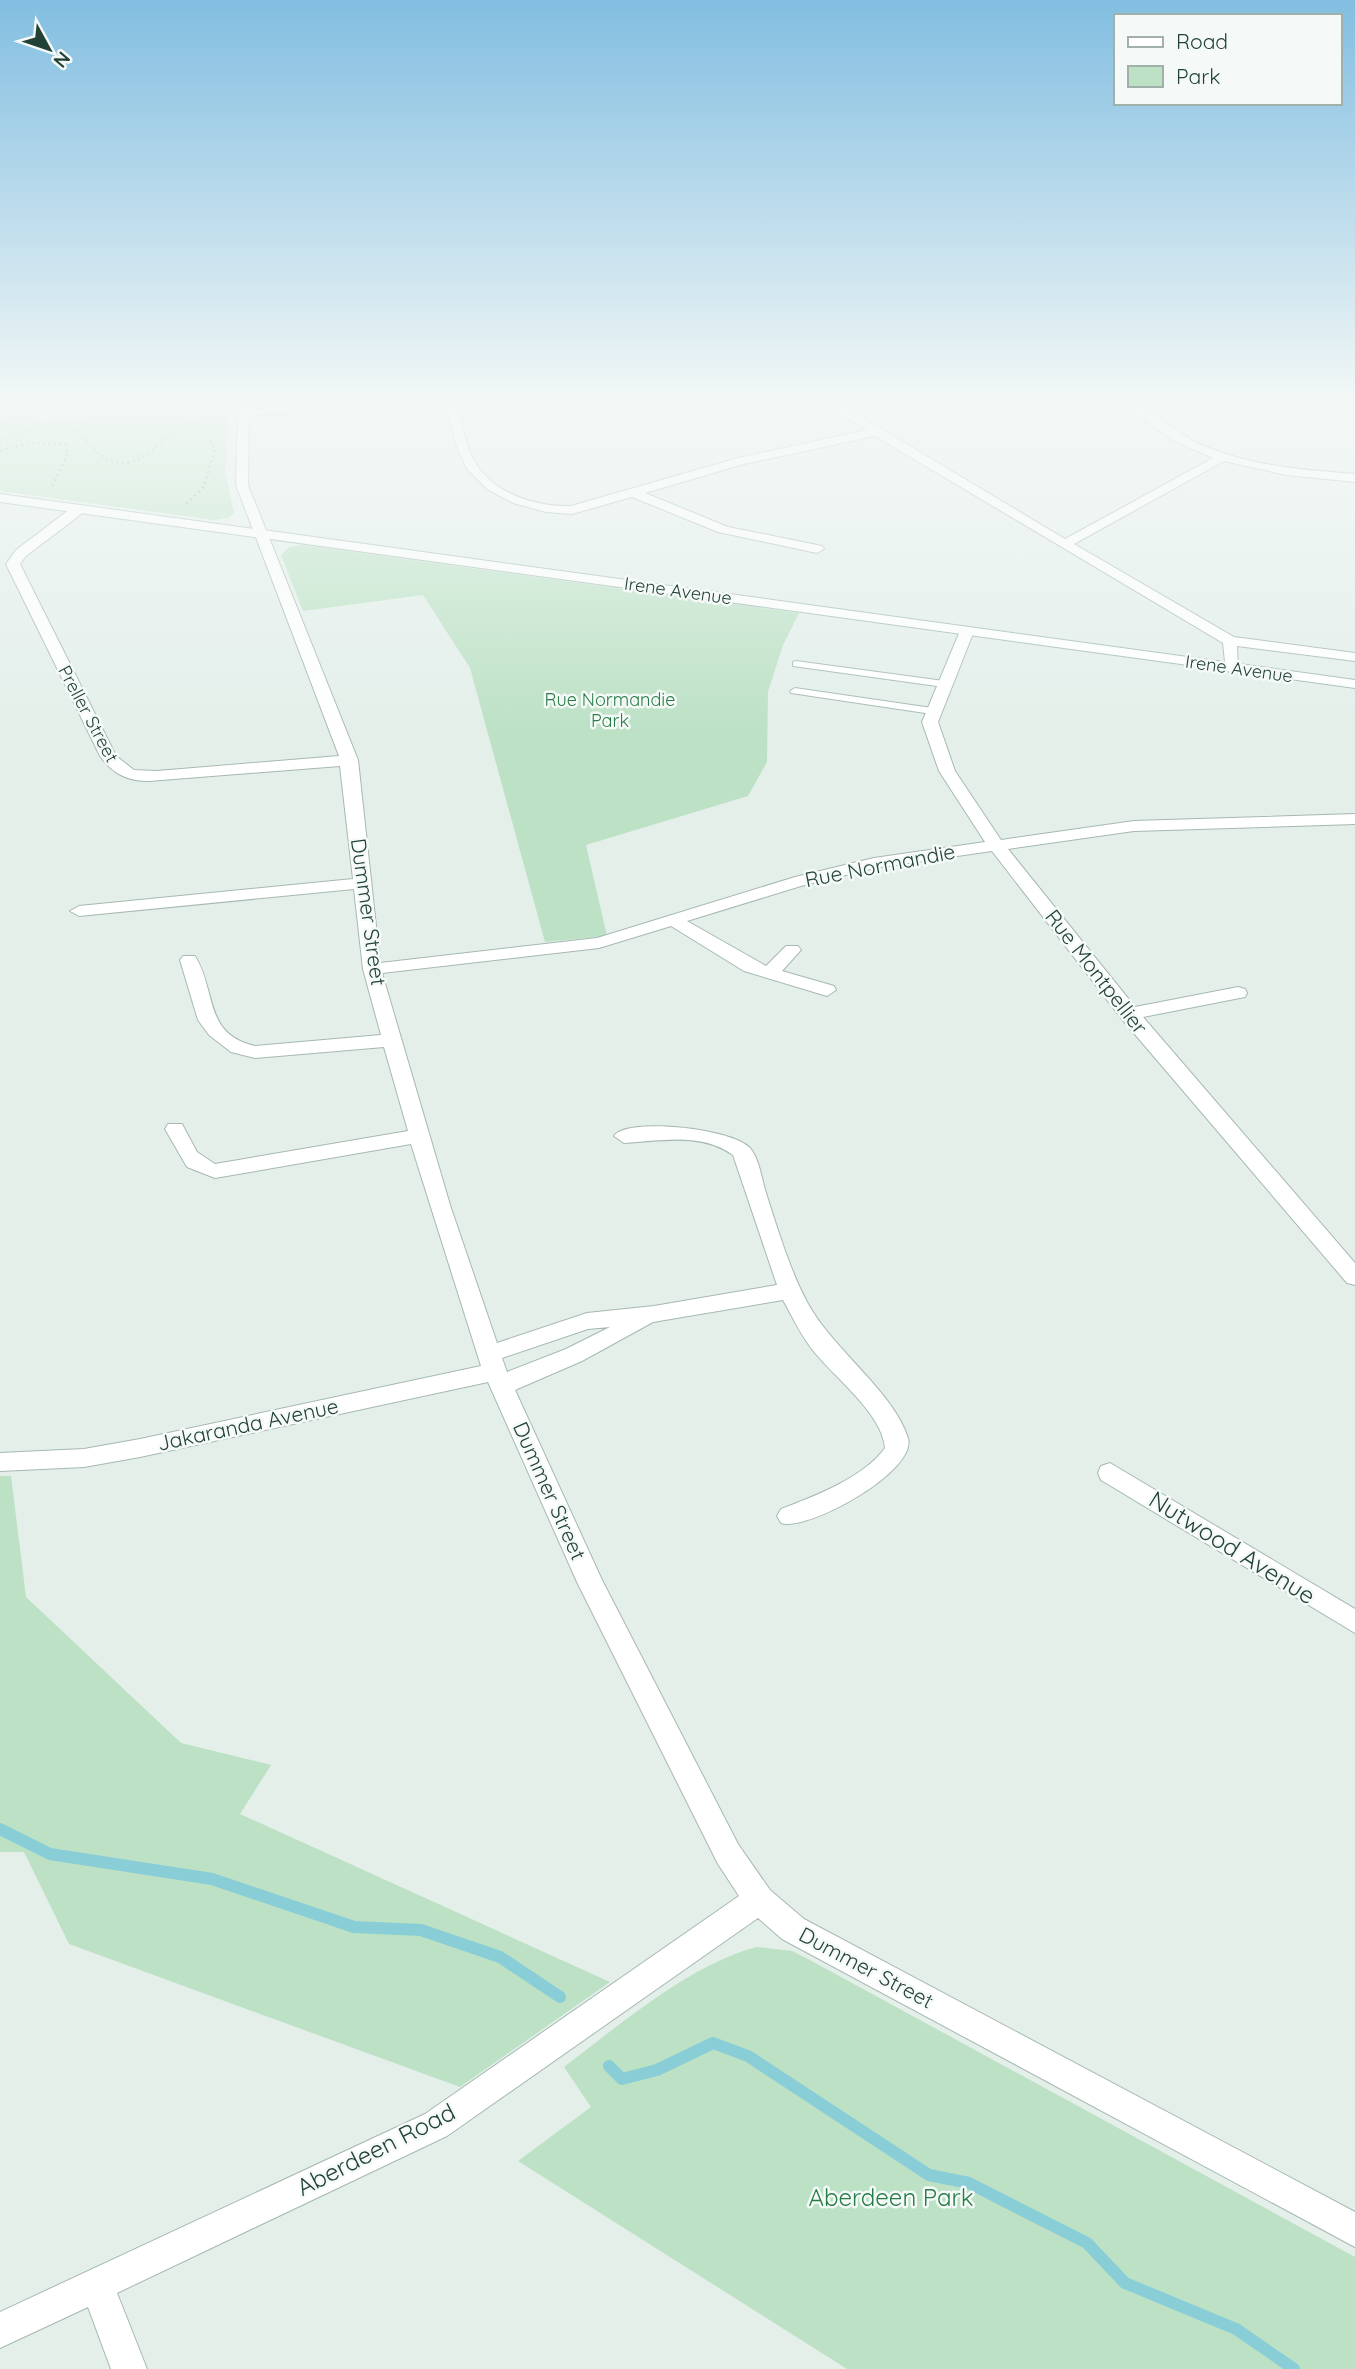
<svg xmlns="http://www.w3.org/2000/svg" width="1355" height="2369" viewBox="0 0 1355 2369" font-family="Quicksand,sans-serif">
<rect width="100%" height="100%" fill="#e4efea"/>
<path fill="#bce1c5" d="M0 400H38L36 420 230 406 225 472 234 513 228 518 214 520 0 491Z
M302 545 799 613 783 645 768 692 767 762 748 796 586 845 607 936 545 942 470 668 423 595 303 611 281 555 289 547Z
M0 1476H11L26 1597 181 1743 271 1765 240 1814 610 1982 460 2087 69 1944 24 1852H0Z
M757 1947 792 1951 808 1959 1355 2257V2369H847L518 2161 591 2107 564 2067C618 2026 692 1963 757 1947Z"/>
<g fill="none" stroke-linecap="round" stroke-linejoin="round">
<path stroke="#89cdd7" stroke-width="12" d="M0 1829 50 1854 212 1879 354 1927 421 1930 500 1957 560 1997
M609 2066 622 2079 657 2070 713 2043 748 2056 929 2175 969 2183 1087 2243 1125 2283 1236 2329 1294 2369"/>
<defs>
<path id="lane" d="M796 661 944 681 949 684 944 687 793 666V662Z
M795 688 932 708 937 711 932 714 791 693 790 691Z"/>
<path id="street" d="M238 400H250V409L359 400H411L406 403 249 416 248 485 358 760 380 963 597 938 795 877 874 858 985 842 939 771 922 722 960 631 967 627 974 631 938 722 955 771 1001 840 1134 821 1355 814V824L1134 831 1008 849 1135 1007 1238 987 1245 989 1247 993 1245 997 1143 1017 1355 1263V1285L1347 1283 1121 1018 992 851 874 868 801 886 687 921 766 966 786 946H798L801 950 782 971 834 986 836 990 827 996 744 971 671 926 599 948 382 973 450 1205 497 1343 587 1313 654 1306 777 1285 733 1155C701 1132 661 1141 624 1143L614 1136C626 1117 732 1128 750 1148 759 1158 762 1180 766 1193 778 1230 789 1268 807 1302 832 1349 894 1392 908 1438 918 1471 807 1532 781 1523L777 1516 781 1509C815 1496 863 1478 885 1448 882 1412 832 1376 811 1348 800 1333 792 1316 783 1300L653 1322 582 1361 515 1390 602 1580 738 1844 770 1890 804 1919 1355 2212V2247L782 1939 758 1918 447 2136 117 2293 147 2369H111L88 2307 0 2348V2312L425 2114 739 1896 718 1864 577 1582 488 1382 140 1457 84 1467 0 1471V1453L84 1449 140 1439 481 1366 411 1144 215 1178 187 1167 165 1129 168 1124H182L197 1152 215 1164 408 1131 384 1047 255 1058 231 1052 209 1035 198 1020 180 960 183 956H195C217 991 203 1034 255 1046L381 1035 363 969 354 889 79 916 70 911 79 906 353 879 340 766 149 781C127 781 113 774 100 756L6 564 16 550 74 506H84V512L26 556 20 564 116 756 134 770 157 771 339 756 236 485ZM610 1327 566 1349 507 1372 502 1358 588 1329Z
M445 400H457C462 422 465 449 479 468 498 495 539 507 571 506L738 458 867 430 819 400H833L1065 539 1213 458 1172 440 1118 400C1143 400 1176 434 1202 445 1250 466 1303 470 1355 474V482L1286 475 1224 461 1074 544 1234 637 1355 653V661L1237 646 1238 668 1231 672 1226 671 1223 643 875 436 744 464 645 493 728 527 822 546 824 549 817 553 718 532 632 497 572 514 546 512 513 503 487 489 467 469 456 445Z
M1110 1463 1355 1609V1633L1101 1480 1098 1473 1101 1466Z"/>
<path id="secondary" d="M0 494 1355 680V688L0 502Z"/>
</defs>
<use href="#lane" stroke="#a6b8b1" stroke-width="2"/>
<use href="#street" stroke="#a6b8b1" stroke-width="2"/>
<use href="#secondary" stroke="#a1bbb1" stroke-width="2"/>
<path stroke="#82b5a3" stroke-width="2.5" stroke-dasharray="2 3.5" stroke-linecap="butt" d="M0 420 3 421 0 424
M0 442C18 435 38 425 57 425 87 426 95 467 126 463 155 459 166 427 195 422L203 427 215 450 203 488 184 506
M0 451 28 443 65 444 68 453 51 489"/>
<use href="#lane" fill="#fff" fill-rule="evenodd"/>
<use href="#street" fill="#fff" fill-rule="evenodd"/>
<use href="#secondary" fill="#fff" fill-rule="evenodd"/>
</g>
<linearGradient id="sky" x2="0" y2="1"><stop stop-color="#82bee1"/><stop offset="0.55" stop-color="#f3f8f6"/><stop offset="1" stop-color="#f3f8f6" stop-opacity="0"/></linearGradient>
<rect width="1355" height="732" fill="url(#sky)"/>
<g text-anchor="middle" stroke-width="5" stroke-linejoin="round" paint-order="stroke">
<g font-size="18" fill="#224238" stroke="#f5faf8">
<text transform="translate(678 591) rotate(8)" y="6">Irene Avenue</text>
<text transform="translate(1239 669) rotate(8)" y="6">Irene Avenue</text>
<text transform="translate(88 714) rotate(62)" y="6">Preller Street</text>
</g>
<g font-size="18" fill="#287c46" stroke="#f5faf8">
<text x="610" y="706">Rue Normandie<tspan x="610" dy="21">Park</tspan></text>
</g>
<g font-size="21" fill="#224238" stroke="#f5faf8">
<text transform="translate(880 866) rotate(-11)" y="7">Rue Normandie</text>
<text transform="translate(368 912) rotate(82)" y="7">Dummer Street</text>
<text transform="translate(1096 972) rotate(52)" y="7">Rue Montpellier</text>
<text transform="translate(248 1425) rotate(-12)" y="7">Jakaranda Avenue</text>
<text transform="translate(549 1491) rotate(66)" y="7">Dummer Street</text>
<text transform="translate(866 1968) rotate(28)" y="7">Dummer Street</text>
</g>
<g font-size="24" fill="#224238" stroke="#f5faf8">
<text transform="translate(1232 1548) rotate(32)" y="8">Nutwood Avenue</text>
<text transform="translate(376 2150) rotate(-27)" y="8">Aberdeen Road</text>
</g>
<g font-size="24" fill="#287c46" stroke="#f5faf8">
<text x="891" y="2206">Aberdeen Park</text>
</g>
</g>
<rect x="1114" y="14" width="228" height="91" fill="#f5faf8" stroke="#a1b0ab" stroke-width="2"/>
<rect x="1128" y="37" width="35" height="10" fill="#ffffff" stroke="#a1b0ab" stroke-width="2"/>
<text x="1176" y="49" font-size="21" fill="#224238">Road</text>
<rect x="1128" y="66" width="35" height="21" fill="#bce1c5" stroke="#a1b0ab" stroke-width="2"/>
<text x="1176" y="84" font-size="21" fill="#224238">Park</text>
<g transform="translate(49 49) rotate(130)" stroke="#f5faf8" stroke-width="5" paint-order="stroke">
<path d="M0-5L12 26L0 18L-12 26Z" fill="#224238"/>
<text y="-10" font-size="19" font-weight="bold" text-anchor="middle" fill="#224238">N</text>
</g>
</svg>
